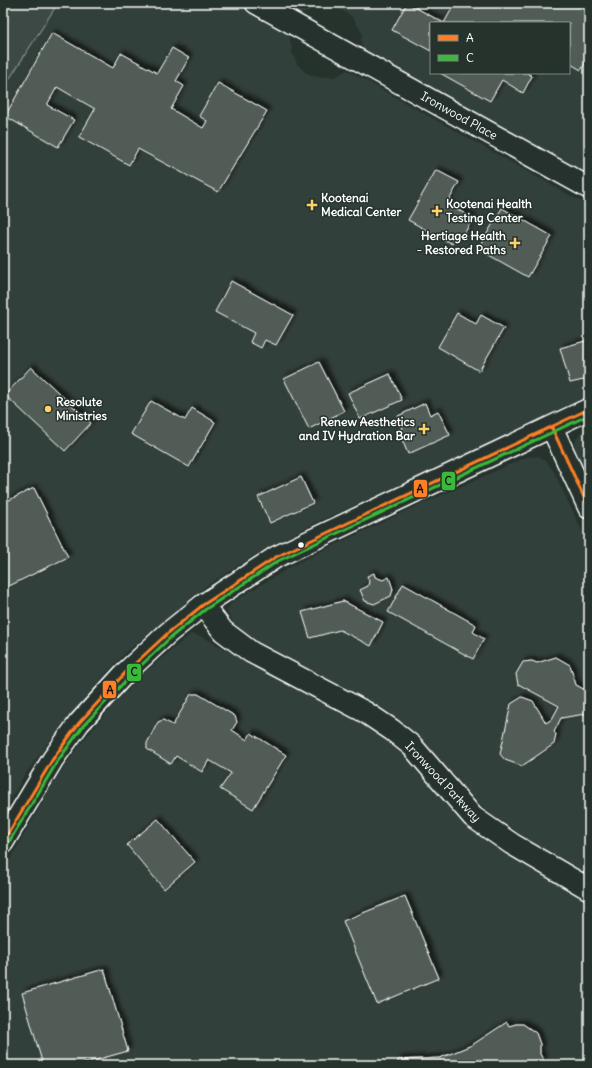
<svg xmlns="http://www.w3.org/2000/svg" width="592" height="1068" viewBox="0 0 592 1068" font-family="Delius,sans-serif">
<defs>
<filter id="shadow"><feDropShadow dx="3.5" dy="-3.5" stdDeviation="2" flood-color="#0009"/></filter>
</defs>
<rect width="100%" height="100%" fill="#26332d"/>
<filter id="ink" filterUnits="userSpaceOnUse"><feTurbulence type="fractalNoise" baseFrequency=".025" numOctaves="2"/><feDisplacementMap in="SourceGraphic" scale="8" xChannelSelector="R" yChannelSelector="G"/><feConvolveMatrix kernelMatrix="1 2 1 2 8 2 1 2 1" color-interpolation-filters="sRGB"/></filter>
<g filter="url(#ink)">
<path fill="#333f3a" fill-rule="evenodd" d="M58 3H239L289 32 292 52 297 64 306 73 317 77H335L347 70 589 206V397L545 420 313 524 265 549 206 586 126 652 100 680 48 743 23 777 3 814V89Z
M272 3H589V177L366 52 363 49 361 42 362 33 353 18 349 14 335 8 324 7 313 9 298 16ZM431 23H569V73H431Z
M589 428V482L575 452 574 445 577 438 582 431Z
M539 456 547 462 554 472 582 531 589 556V875L542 849 491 814 453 780 252 642 233 623 227 611 231 603 297 563 408 510 527 457Z
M191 634 203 637 397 744 523 862 589 902V1065H3V872L55 780 79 746 112 706 144 673Z"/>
<path fill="#3e4944" stroke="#9ea4a2" d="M3 3H58L3 89Z"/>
<path fill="#515c57" stroke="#fff" filter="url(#shadow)" d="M407 3 444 23 455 3H578L589 9V57L581 70 569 63V23H431V51L392 30Z
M52 33 113 68 121 53 157 73 172 48 189 58 176 81 184 86 171 109 203 128 207 121 199 116 218 83 267 111 218 192 138 149 129 165 79 137 95 109 57 87 47 105 74 120 58 147 5 116Z
M440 73H528L532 76 523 93 502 80 490 101Z
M436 170 459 182 447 204 473 218 463 236 458 233 452 244 408 220Z
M502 208 552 236 528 277 478 249Z
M231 281 293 315 276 345 265 340 261 348 250 342 254 333 215 312Z
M457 313 476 324 481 315 504 328 479 371 438 347Z
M589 340V369L586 370 588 379 570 383 560 348Z
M319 362 344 411 309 429 284 379Z
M31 367 91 423 65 451 5 395Z
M390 374 402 400 360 419 348 393Z
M151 401 185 420 192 408 215 422 189 467 131 434Z
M425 403 430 415 438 411 450 435 408 454 398 430 403 428 398 416Z
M301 477 313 503 270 523 258 497Z
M34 488 68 557 3 589V503Z
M374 573 375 577 383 580 389 577 393 589 391 596 374 604 365 601 360 590 368 586 369 581 367 576Z
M403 584 476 625 473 632 484 639 473 659 388 612Z
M343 601 383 622 371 646 340 630 310 638 302 612Z
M556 657 570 665 576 685 589 692V707L585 714 561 718 554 732 556 734 554 744 522 766 505 760 500 754 511 704 522 697 533 701 546 723 552 719 559 706 518 684 516 674 523 662 532 661 537 663Z
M191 694H198L235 716 237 722 232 730 247 740 251 733 286 755 253 809 220 789 231 773 209 760 202 772 176 756 171 764 147 749V743L158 722 163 720 173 725Z
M158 819 195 862 164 889 127 845Z
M405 896 439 978 377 1004 343 921Z
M104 969 128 1051 78 1065H43L22 993Z
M507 1022 509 1026 516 1024H523L536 1033 540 1044V1054L544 1061 538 1065H398V1060L440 1058 472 1045Z"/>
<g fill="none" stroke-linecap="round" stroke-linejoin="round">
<defs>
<path id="minor" d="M256 3 589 188
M552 428 589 508
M203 605 223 631 251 652 365 712 392 730 412 746 473 817 512 844 589 889
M3 842 53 759 79 723 126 672 168 633 203 605 276 557 589 409"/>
</defs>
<use href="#minor" stroke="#fff" stroke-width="24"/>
<use href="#minor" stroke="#26332d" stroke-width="21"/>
<defs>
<path id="bus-1" d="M552 428 589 508
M3 842 53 759 79 723 126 672 168 633 203 605 276 557 589 409"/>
<path id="bus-2" d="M7 845 57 762 83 726 130 676 171 637 206 609 278 561 589 415"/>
</defs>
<use href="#bus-1" stroke="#26332d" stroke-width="6"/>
<use href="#bus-2" stroke="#26332d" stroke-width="6"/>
<use href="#bus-1" stroke="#ff7f27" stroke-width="3"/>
<use href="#bus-2" stroke="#3ab93a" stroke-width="3"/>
</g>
</g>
<g fill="#ffd166" stroke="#26332d" stroke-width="1.5">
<path d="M310 199h4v4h4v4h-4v4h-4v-4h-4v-4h4z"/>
<path d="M435 205h4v4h4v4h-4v4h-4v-4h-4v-4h4z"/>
<path d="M513 237h4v4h4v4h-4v4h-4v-4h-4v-4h4z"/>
<circle cx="48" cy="409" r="4"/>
<path d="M422 423h4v4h4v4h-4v4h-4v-4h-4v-4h4z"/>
</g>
<circle fill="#fff" stroke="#26332d" stroke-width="1.5" cx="301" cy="545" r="3.5"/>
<g text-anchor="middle" stroke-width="3" stroke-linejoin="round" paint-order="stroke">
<g font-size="12" fill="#fff" stroke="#26332d">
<text transform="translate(459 116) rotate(29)" y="4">Ironwood Place</text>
<text transform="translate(443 782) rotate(47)" y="4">Ironwood Parkway</text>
</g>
<g font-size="12" font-weight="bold" fill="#fff" stroke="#26332d" text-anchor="start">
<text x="321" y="202">Kootenai<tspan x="321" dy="14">Medical Center</tspan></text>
<text x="446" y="208">Kootenai Health<tspan x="446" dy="14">Testing Center</tspan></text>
<text x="506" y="240" text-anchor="end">Hertiage Health<tspan x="506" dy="14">- Restored Paths</tspan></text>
<text x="56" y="406">Resolute<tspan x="56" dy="14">Ministries</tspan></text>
<text x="415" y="426" text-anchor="end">Renew Aesthetics<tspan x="415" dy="14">and IV Hydration Bar</tspan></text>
</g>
</g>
<g stroke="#26332d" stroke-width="1.5">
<rect x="441" y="471" width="15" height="20" rx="4" fill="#3ab93a"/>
<rect x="413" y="479" width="15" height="19" rx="4" fill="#ff7f27"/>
<rect x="126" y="663" width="16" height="19" rx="4" fill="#3ab93a"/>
<rect x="102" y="680" width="15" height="19" rx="4" fill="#ff7f27"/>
</g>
<g font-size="11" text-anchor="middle" font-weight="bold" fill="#111">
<text x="448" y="485">C</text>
<text x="420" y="493">A</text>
<text x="134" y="676">C</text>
<text x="110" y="694">A</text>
</g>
<rect width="592" height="1068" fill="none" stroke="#26332d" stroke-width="16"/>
<rect x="8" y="8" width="576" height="1052" fill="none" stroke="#fff" stroke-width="1.5" filter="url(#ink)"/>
<rect x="430" y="22" width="140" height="52" fill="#26332d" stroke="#7d8581"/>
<rect x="438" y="35" width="20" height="6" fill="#ff7f27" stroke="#7d8581"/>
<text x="466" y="42" font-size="12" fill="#ffffff">A</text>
<rect x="438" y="55" width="20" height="6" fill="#3ab93a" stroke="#7d8581"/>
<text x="466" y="62" font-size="12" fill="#ffffff">C</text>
</svg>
